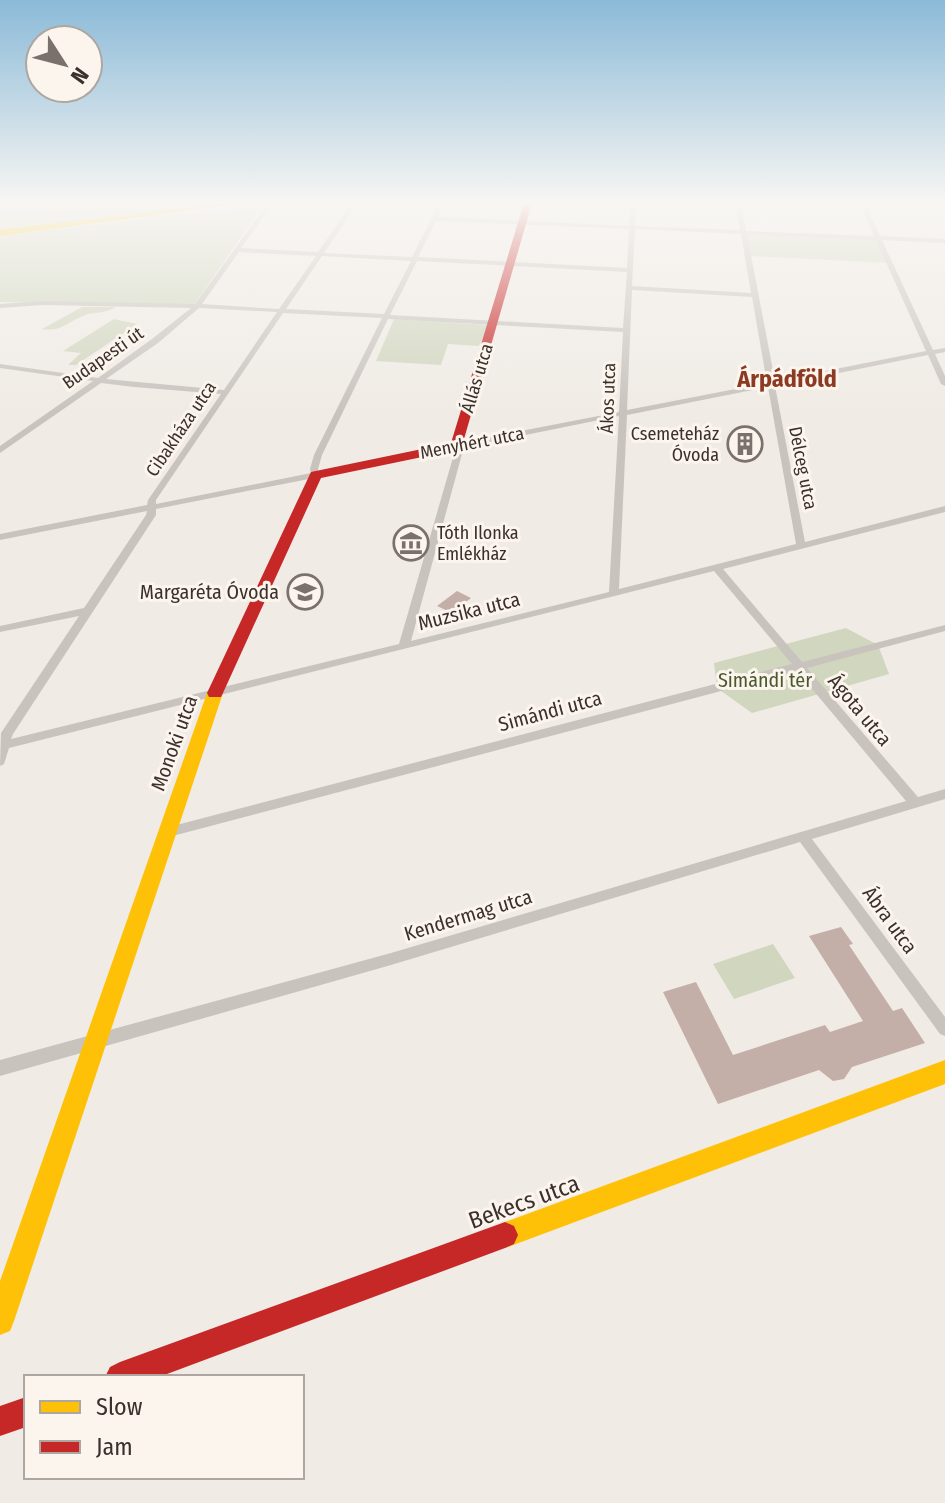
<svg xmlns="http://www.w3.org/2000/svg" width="945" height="1503" viewBox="0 0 945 1503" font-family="'Fira Sans Condensed',sans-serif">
<rect width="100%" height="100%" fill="#f0ebe5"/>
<path fill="#d1d6bf" d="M0 203H237L0 232Z
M264 204 194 305 0 302V236Z
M743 232 879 239 890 263 747 256Z
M82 307H116C102 315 96 311 85 315 67 322 62 332 42 329Z
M114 319 137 324 76 365H68L81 353 63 351Z
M394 319 488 325 479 346 448 344 441 365 376 361Z
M846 628 878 645 889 674 752 713 717 688 714 663Z
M773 944 795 978 734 999 713 964Z"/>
<path fill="#c3afa7" d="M457 591 471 598 452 613 437 606Z
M841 927 853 944 849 945 893 1011 902 1008 925 1043 852 1067 844 1079 833 1081 819 1070 718 1104 663 992 696 982 733 1055 825 1025 830 1032 863 1021 809 936Z"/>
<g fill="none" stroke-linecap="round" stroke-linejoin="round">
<path fill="#c9c3be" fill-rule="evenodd" d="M268 203H274L241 248 318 252 352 203H358L324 253 412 257 439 203H445L438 217 629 226 630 203H636L635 226 740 230 735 203H741L746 231 874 236 859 203H865L880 236 945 239V243L882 240 933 350 945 348V352L935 354 945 376V386L941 384 928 355 775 386 805 542 945 506V512L723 569 802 662 945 625V631L807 668 918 797 945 789V799L812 839 945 1017V1036L940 1034 800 842 391 965 0 1076V1060L391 953 906 801 797 671 165 838 160 837 159 833 160 829 165 828 792 664 714 571 9 748 4 764 0 766 1 733 79 616 0 632V626L84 608 146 515 147 511 0 540V534L147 505 148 500 221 394 134 387 101 383 0 453V446L93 381 0 368V364L98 378 152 339 191 308 43 305 0 308V304L43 301 195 304ZM436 221 629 229 627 268 418 257ZM635 229 741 234 751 293 632 286ZM747 234 876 240 926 351 775 381ZM239 252 316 256 279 309 202 304ZM322 256 411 261 384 314 286 309ZM417 261 627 272 623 328 390 315ZM632 290 752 297 767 383 627 410ZM199 308 277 312 224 390 106 379 158 343ZM283 313 382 318 314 455 310 469 311 473 156 504V500ZM388 319 623 332 619 412 453 444 454 454 399 644 11 739 13 734 156 515V509L319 477 318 469 322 455ZM768 387 796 544 619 589 627 415ZM619 416 609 592 411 641 462 454 461 448Z"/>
<path fill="#ffc107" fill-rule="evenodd" d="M224 203H247L0 236V230Z
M215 687 223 693 14 1321 10 1331 0 1335V1281L207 693Z
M945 1060V1084L505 1248 496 1244 492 1235 496 1226 505 1222Z"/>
<path fill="#c62828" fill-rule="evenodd" d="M524 203H532L462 446 456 450 321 478 223 693 221 697H209L207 693 311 472 451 443Z
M505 1222 514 1226 518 1235 514 1244 505 1248 159 1377H105L110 1367 120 1362Z
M26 1397V1427L0 1436V1406Z"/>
</g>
<linearGradient id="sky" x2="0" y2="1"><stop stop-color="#8bbad8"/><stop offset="0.49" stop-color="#f8f6f3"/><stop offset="1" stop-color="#f8f6f3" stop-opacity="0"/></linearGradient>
<rect width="945" height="413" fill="url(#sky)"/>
<defs>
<symbol id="building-ring" viewBox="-11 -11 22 22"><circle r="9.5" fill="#fbf5ee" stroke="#7a716c" stroke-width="1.5"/><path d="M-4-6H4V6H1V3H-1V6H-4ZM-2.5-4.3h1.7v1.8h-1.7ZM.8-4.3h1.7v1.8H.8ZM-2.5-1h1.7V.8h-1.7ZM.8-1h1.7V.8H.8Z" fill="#7a716c"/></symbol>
<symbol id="museum-ring" viewBox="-11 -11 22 22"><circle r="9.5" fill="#fbf5ee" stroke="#7a716c" stroke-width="1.5"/><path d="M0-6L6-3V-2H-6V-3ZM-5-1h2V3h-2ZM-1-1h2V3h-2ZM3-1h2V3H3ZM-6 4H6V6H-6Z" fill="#7a716c"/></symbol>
<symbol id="school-ring" viewBox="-11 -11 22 22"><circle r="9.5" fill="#fbf5ee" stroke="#7a716c" stroke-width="1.5"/><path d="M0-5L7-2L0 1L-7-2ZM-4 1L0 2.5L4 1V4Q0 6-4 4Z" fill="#7a716c"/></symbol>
</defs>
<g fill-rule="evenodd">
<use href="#building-ring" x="725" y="424" width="40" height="40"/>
<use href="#museum-ring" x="391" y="523" width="40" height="40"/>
<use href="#school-ring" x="285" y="572" width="40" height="40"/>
</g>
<g text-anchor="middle" stroke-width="6" stroke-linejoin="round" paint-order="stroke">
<g font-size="18" fill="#3b302b" stroke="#fbf5ee">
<text transform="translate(103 358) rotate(-35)" y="6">Budapesti út</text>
<text transform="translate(477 378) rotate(-73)" y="6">Állás utca</text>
<text transform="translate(608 398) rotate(-88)" y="6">Ákos utca</text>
<text transform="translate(181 429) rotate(-56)" y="6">Cibakháza utca</text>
<text transform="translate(472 443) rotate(-11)" y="6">Menyhért utca</text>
<text transform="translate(803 468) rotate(79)" y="6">Délceg utca</text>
</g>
<g font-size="18" fill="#3b302b" stroke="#fbf5ee" text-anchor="end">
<text x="719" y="440">Csemeteház<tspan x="719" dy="21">Óvoda</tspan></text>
<text x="437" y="539" text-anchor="start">Tóth Ilonka<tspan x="437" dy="21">Emlékház</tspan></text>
</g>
<g font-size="20" fill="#3b302b" stroke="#fbf5ee" text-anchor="end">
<text x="279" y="599">Margaréta Óvoda</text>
</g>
<g font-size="20" fill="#3b302b" stroke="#fbf5ee">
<text transform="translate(469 611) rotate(-14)" y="7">Muzsika utca</text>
<text transform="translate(860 710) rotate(50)" y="7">Ágota utca</text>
<text transform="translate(550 711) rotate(-15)" y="7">Simándi utca</text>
<text transform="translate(174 743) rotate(-70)" y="7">Monoki utca</text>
<text transform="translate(468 915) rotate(-17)" y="7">Kendermag utca</text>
<text transform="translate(890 920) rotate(54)" y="7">Ábra utca</text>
</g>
<g font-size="20" fill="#4a5a2e" stroke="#fbf5ee">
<text x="765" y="687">Simándi tér</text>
</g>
<g font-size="24" font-weight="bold" fill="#8c3b22" stroke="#fbf5ee">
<text x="787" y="387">Árpádföld</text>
</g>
<g font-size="24" fill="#3b302b" stroke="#fbf5ee">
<text transform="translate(524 1202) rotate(-20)" y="8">Bekecs utca</text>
</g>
</g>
<rect x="24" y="1375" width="280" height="104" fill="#fbf5ee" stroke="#aea6a0" stroke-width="2"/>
<rect x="40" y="1401" width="40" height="12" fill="#ffc107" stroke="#aea6a0" stroke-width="2"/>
<text x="96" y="1415" font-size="24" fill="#3b302b">Slow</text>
<rect x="40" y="1441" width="40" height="12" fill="#c62828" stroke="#aea6a0" stroke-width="2"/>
<text x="96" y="1455" font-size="24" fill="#3b302b">Jam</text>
<g transform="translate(64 64) rotate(126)"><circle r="38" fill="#fbf5ee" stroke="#aea6a0" stroke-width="2"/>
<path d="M0-6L14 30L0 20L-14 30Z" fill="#7a716c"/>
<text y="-12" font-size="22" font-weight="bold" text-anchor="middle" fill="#3b302b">N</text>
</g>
</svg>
